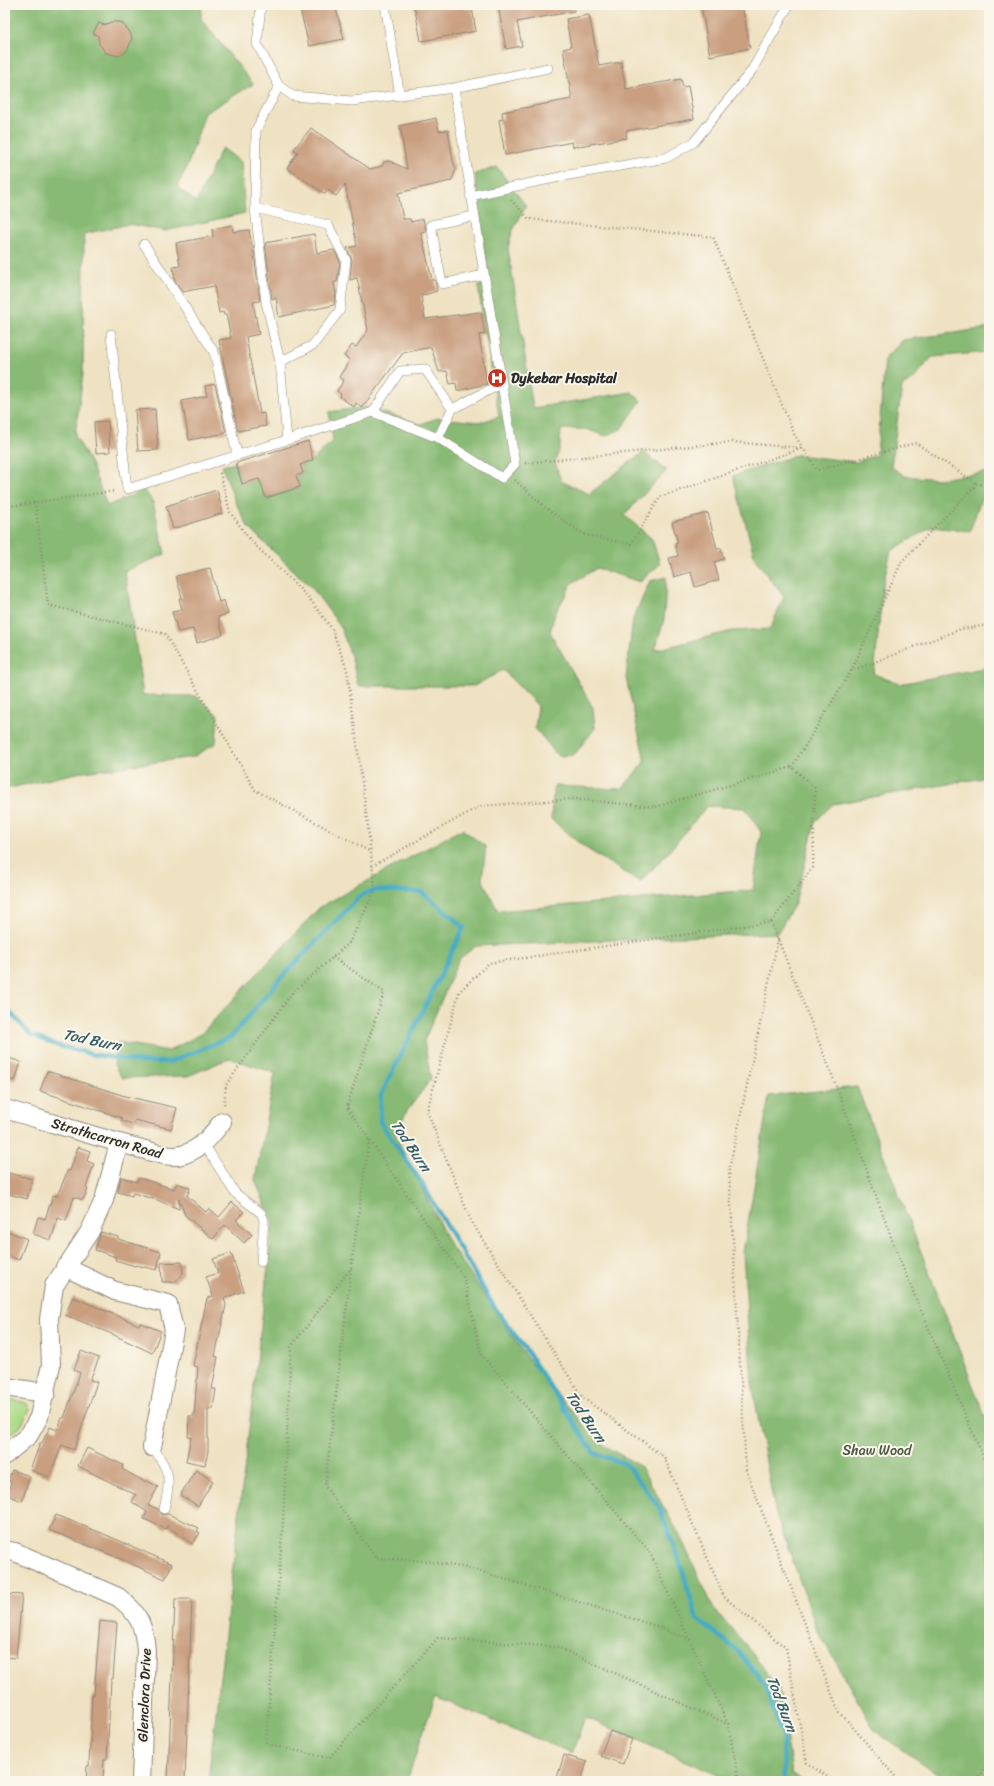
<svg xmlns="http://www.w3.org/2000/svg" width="994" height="1786" viewBox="0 0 994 1786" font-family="Sriracha,sans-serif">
<rect width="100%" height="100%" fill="#fbf7ec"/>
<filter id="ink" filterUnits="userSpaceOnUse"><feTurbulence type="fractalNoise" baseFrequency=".025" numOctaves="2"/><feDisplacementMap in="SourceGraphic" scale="8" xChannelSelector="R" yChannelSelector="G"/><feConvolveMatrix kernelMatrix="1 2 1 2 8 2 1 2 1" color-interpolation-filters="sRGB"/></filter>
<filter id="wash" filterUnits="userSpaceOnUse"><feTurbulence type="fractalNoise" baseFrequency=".012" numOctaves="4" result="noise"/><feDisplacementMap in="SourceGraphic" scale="16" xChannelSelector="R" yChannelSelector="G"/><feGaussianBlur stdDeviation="0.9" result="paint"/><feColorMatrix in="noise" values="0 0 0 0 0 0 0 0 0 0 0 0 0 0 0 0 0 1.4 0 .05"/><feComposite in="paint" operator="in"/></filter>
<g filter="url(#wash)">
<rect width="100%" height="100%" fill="#efe2c3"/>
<path fill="#abda87" stroke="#6b8259" d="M5 1398 26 1403 30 1409 21 1426 5 1439Z"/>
<path fill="#88ba74" stroke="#5a7250" d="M5 5H202L201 19 253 84 205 113 188 164 177 187 196 202 222 148 241 162 245 213 165 231 129 224 84 234 83 374 75 435 91 464 107 506 144 490 153 502 165 554 125 571 143 695 196 696 218 715 216 743 193 757 77 773 5 789Z
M497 167 526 206 512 232 508 248 533 408 632 392 641 401 621 429 606 436 585 429H561L560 447 555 462 561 481 589 494 643 452 667 470 624 515 652 539 660 564 640 582 597 568 572 583 555 614 550 632 593 708 595 728 574 755 558 756 535 728 538 706 503 670 474 686H358L352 659 340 626 313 589 248 527 235 501 222 466 236 463 242 484 259 479 266 498 300 487 296 476 303 473 300 465 313 460 333 440 329 412 366 407 420 424 438 418 480 422 499 417 478 286 489 283 475 174Z
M989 328V352L932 357 913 380 902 386 891 467 905 476 938 479 989 472V491L983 493 970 531 931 527 891 551 883 584 874 674 899 684 989 667V777L833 804 815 822 795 904 777 933 476 946 459 959 424 1041 431 1079 407 1111 395 1134 449 1243 527 1358 598 1442 641 1467 679 1534 714 1609 745 1644 779 1689 792 1773 803 1781H731L585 1717 572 1753 435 1697 407 1781H208L273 1223 255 1180 275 1073 230 1058 188 1076 122 1078 114 1065 117 1042 169 1051 201 1034 320 907 462 829 486 847 482 879 498 911 753 890 761 832 745 808 707 806 665 856 640 882 584 847 551 819 554 786 622 789 645 761 626 678 633 619 650 581 666 577 664 619 655 650 732 631 770 629 784 597 755 559 733 476 797 455 857 462 877 455 885 358 903 340Z
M857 1087 989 1427V1781H947L875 1731 817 1629 775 1511 752 1384 743 1253 769 1096Z"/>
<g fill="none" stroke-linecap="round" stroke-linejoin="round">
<path stroke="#44abc4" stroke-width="4.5" d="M5 1007 31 1035 56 1045 91 1054 141 1062H169L231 1037 279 980 360 896 375 890 422 892 464 927 381 1095 380 1122 421 1182 493 1305 526 1350 594 1453 626 1464 659 1507 681 1566 697 1619 737 1650 764 1683 783 1737 784 1781"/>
</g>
<g id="blocks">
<path fill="#c99f80" d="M299 5H335L344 39 309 46Z
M414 5H463L464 9 472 8 476 31 421 41Z
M498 5H574V11L517 22 522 46 506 49Z
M701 5H742L750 48 710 56Z
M589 15 599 66 621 62 626 89 681 79 683 87 688 86 694 119 626 131 627 138 573 147 572 142 505 155 499 120 503 119 502 112 572 99 563 49 571 47 566 19Z
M111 22H121L129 31 132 38 129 47 125 53 119 56 106 53 99 44 98 36 93 33 99 23 104 25Z
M436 118 439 131 448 130 453 161 456 169 451 181 398 193 403 219H410L411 222 423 219 426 231 421 232 432 280H435L437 291 421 296 425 319 481 312 485 334 479 335 487 384 457 391 456 383 450 384 447 371 439 372 431 347 403 353 362 408 356 403 354 407 340 397 341 394 337 391 344 380 339 377 350 360 344 356 352 345 356 347 368 330 357 278 350 280 352 260 347 248 357 246 345 184 336 196 328 190 325 194 287 168 298 152 294 149 311 128 370 169 382 166 384 162 389 161 407 169 400 126Z
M232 225 233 232 249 230 252 246 253 245 260 301 253 302 259 334 246 337 260 414 264 413 266 426 238 431 219 340 231 338 226 314 224 315 223 312 219 313 214 286 182 292 175 281 173 267 180 266 176 243 213 236 212 229Z
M314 234 317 253 334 250 340 261 337 282H334L336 294 334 305 279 317 276 298 272 299 265 243Z
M215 384 226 433 189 440 182 401 207 396 205 386Z
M155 409 158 450 138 451 135 410Z
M108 421 110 452 96 453 94 422Z
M308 441 313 460 300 465 303 473 296 476 300 487 266 498 259 479 242 484 236 463Z
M217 490 223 513 173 529 166 506Z
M708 513 717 549 721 548 724 559 714 562 719 580 695 587 691 572 674 577 669 558 678 556 675 544 678 543 672 522Z
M210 568 219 602 224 600 228 614 218 617 223 635 197 643 193 629 178 632 172 612 182 610 179 598H182L176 576Z
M5 1057 21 1062 15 1081 5 1078Z
M47 1071 125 1096 177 1108 171 1129 135 1120 134 1124 121 1121 122 1118 40 1091Z
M78 1147 90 1151 87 1161 94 1164 86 1188 88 1189 83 1200 74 1197 66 1221 58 1218 51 1240 33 1234 38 1217 45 1219 53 1195 57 1196 68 1170 70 1171Z
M5 1172 32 1179 27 1199 5 1193Z
M121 1177 137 1182 139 1178 174 1189 177 1183 190 1188 187 1196 206 1212 209 1208 219 1217 232 1202 244 1212 236 1220 252 1235 244 1243 225 1225 213 1239 185 1215 179 1199V1209L157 1200 133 1193 132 1196 118 1192Z
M5 1230 27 1239 19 1260 5 1254Z
M101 1232 118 1237V1239L161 1252 157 1270 136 1265 135 1266 115 1260 116 1257 95 1250Z
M231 1253 244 1291 224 1298 226 1305 215 1356 218 1357 212 1389H216L213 1409H208V1451L205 1465 186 1461 191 1437H188L189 1416H194L198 1367 193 1366 207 1298 213 1296 206 1277 218 1273 213 1259Z
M182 1262 183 1273 175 1282H162L161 1263Z
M73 1297 139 1325 140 1323 161 1331 152 1353 112 1334 65 1315Z
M81 1351 99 1358 90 1380 97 1382 74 1450 62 1445 49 1477 30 1470 40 1443H42L50 1427 57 1430 62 1418H64L80 1373 74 1370Z
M87 1448 123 1465 122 1469 145 1482 146 1480 158 1487 148 1505 158 1509 162 1515 168 1514 199 1528 197 1531 200 1533 192 1544 167 1526 166 1529 144 1519 147 1512 132 1502 136 1495 78 1466Z
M12 1470 30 1476 22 1501 7 1495 11 1482 8 1480Z
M196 1470 213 1481 198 1506 180 1495Z
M56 1515 104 1534 172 1564 165 1579 114 1556 49 1530Z
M5 1594 22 1595 16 1658 5 1657Z
M175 1599H192L185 1781H168Z
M100 1621 117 1623 113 1679H111L107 1759H104L103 1781H86L87 1766H89L92 1695H94Z
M610 1731 632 1739 623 1764 600 1756Z
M564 1755 587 1762 581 1781H556Z"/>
</g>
</g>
<g filter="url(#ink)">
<use href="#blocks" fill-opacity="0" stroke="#8d8677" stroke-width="1"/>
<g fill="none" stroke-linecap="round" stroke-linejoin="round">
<defs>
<path id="service" d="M385 5 400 96
M279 86 293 96 352 101 454 88 548 68
M470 196 569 175 666 158 694 142 752 70 789 5
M255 208 328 225 346 260 340 310 313 345 280 362
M474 216 431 225 442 284 484 275
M144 244 214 352 237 454
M111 334 127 489 287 440 280 362 266 302 255 208 256 130 279 86 257 44 261 5
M373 412 400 371 425 369 452 409
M438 438 452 409 501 384
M287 440 373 412 438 438 502 478 515 464 454 88
M204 1144 235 1193 261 1213 264 1220 261 1262
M152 1447C171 1471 171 1480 164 1509"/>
<path id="minor" d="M5 1109C49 1122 93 1136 138 1148 150 1151 164 1157 177 1156 198 1153 210 1137 222 1122
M65 1267 115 1291 168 1304 174 1330 152 1447
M5 1387 46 1393
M5 1455 29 1435 39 1417 51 1365 49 1319 54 1286 90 1231 104 1200 119 1143
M5 1550 15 1552 118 1597C139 1613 144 1625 146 1651L141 1781"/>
</defs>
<use href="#service" stroke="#8d8677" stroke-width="10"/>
<use href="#minor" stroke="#8d8677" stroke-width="20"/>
<path stroke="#8d8677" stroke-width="2.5" stroke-dasharray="1 3" stroke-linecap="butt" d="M511 200 529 219 713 237 794 434 817 470 916 443 977 484
M525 463 732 442 801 448
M220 473 230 512 250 540 309 598 332 629 347 670 367 819 375 890 350 942 293 992 226 1085 224 1106
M515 480 551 512 585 535 631 544 660 497 803 448
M35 502 48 605 165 634 255 790 371 852
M5 507 115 491
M851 671 902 561 977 484 989 485
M792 767 851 671 961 629 989 625
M372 866 480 806 573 799 655 807 792 767 815 788 813 867 771 922 489 963 459 992 427 1111 471 1221 582 1397 664 1457 724 1597 786 1648 807 1763 834 1781
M771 922 831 1072 898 1256 989 1471
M778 939 729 1170 746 1470 838 1710 899 1781
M333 957 384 992 347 1107 464 1278 481 1354 649 1551 728 1724 739 1781
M369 1140 351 1268 291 1347 283 1523 266 1744 329 1758 438 1638 557 1647 728 1724
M351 1269 325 1486 376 1558 425 1561 473 1569 656 1626 690 1640
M978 1781 989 1758"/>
<use href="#service" stroke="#fff" stroke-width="9"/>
<use href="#minor" stroke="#fff" stroke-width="18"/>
</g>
</g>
<defs>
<symbol id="hospital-disc" viewBox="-11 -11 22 22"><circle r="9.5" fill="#c8321e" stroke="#fbf7ec"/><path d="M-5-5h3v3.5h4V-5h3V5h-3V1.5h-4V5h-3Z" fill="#fff"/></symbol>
</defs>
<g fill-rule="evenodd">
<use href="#hospital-disc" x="486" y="367" width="22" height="22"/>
</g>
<g text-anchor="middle" stroke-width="4" stroke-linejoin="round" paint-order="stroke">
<g font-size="14" font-weight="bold" fill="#2b2b2b" stroke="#fbf7ec" text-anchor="start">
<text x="511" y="383">Dykebar Hospital</text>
</g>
<g font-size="14" fill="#2b2b2b" stroke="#fbf7ec">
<text transform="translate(107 1138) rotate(16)" y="5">Strathcarron Road</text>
<text transform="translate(144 1695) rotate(-88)" y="5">Glenclora Drive</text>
</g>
<g font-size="14" fill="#4b5742" stroke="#fbf7ec">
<text x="877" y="1455">Shaw Wood</text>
</g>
<g font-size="15" font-style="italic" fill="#355e68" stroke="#fbf7ec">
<text transform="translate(92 1040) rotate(12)" y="5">Tod Burn</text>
<text transform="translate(411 1146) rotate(56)" y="5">Tod Burn</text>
<text transform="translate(586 1417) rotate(56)" y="5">Tod Burn</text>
<text transform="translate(782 1704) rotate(69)" y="5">Tod Burn</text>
</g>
</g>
<rect width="994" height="1786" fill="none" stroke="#fbf7ec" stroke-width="20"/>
</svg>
